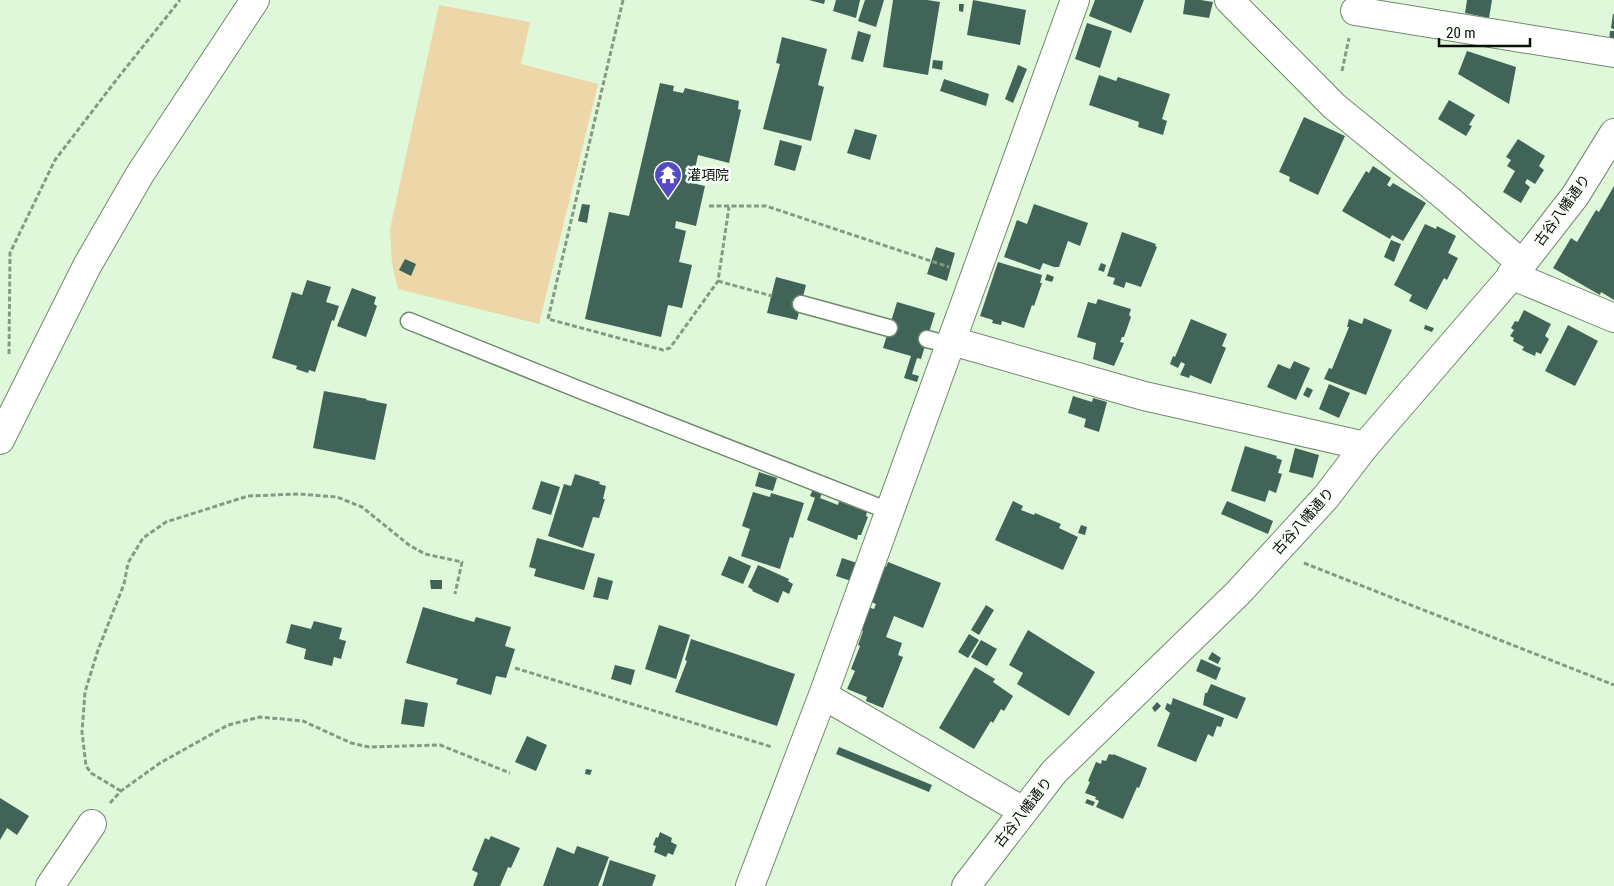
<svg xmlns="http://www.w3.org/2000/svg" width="1614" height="886" viewBox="0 0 1614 886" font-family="'Roboto Condensed','Noto Sans JP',sans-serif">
<rect width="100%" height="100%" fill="#dff8da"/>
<path fill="#edd6a8" d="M439 5 530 22 521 64 598 84 539 324 398 289 392 264 390 229Z"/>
<path fill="#406457" d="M809 0H825L824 4Z
M836 0H860L856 18 833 11Z
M865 0H884L876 27 858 21Z
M893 0H927L940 2 928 75 883 67Z
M973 0 1026 10 1020 45 967 35Z
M1095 0H1144L1131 33 1089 16Z
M1185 0H1201L1213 2 1209 18 1183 14Z
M1467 0H1492L1489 18 1465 13Z
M959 4H964L963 12 959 11Z
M1613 14H1614V29L1611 28Z
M1087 23 1112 31 1100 68 1075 59Z
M858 31 871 35 863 62 851 59Z
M1610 31H1614V43L1609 42Z
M782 37 827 49 818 85 824 87 811 141 763 129 780 64 776 63Z
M1467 51 1516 67 1509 104 1458 74Z
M933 60 943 61 942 70 932 68Z
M1018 65 1027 69 1013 103 1005 99Z
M1099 75 1116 81 1118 77 1170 94 1162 119 1167 121 1163 135 1138 127 1139 122 1089 105Z
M944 79 989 94 986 106 940 91Z
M660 83 674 86 673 91 683 93 685 88 739 101 738 109 741 110 729 163 698 155 692 183 705 186 696 226 676 221 675 228 686 231 679 262 692 265 682 308 668 305 661 337 585 319 609 212 629 216Z
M1449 100 1475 115 1469 125 1472 126 1466 136 1438 119Z
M1304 117 1345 136 1318 195 1289 181 1290 177 1279 172Z
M855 129 877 135 870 160 847 153Z
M1518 139 1545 156 1539 166 1544 170 1535 184 1527 179 1525 183 1530 187 1521 203 1503 192 1515 171 1507 166 1511 160 1506 157Z
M780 140 802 146 795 171 774 165Z
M1373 166 1391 178 1387 185 1390 187 1393 183 1426 203 1403 241 1392 235 1390 239 1342 211 1366 171 1369 173Z
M1614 186V300L1601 292 1600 295 1553 268 1571 238 1577 242 1596 210 1599 212Z
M582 204 590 205 587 223 578 221Z
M1034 204 1088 223 1080 246 1068 241 1059 267H1054L1043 263 1040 270 1004 257 1017 220 1027 224Z
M1425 224 1436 229 1437 226 1456 236 1448 253 1458 258 1447 280 1444 278 1427 310 1409 301 1412 295 1394 285Z
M1122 232 1156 244 1155 246 1157 247 1141 287 1126 282 1124 288 1113 284 1115 278 1107 276Z
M1391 240 1401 244 1394 262 1384 257Z
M936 247 955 253 947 281 927 274Z
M405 259 416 264 411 276 399 270Z
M998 262 1042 275 1040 283H1042L1034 306 1032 305 1024 328 1002 321 1001 325 992 323 993 320 980 316Z
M1101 263 1106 265 1104 272 1098 270Z
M1047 274 1054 277 1052 282 1045 280Z
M776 277 806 285 797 320 767 313Z
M307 280 331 287 326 302 339 306 334 321 332 320 315 372 309 370 308 373 296 369 297 366 272 358 292 292 302 295Z
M352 288 376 297 374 304 377 306 366 337 337 326Z
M1098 299 1131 309 1129 315 1131 317 1124 337H1122L1120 342 1124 343 1114 366 1093 359 1096 343 1077 337 1088 302 1096 304Z
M897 302 935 313 921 359 917 358 912 374 919 376 917 382 904 378 911 356 883 348Z
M1524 310 1551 324 1545 336 1549 339 1541 354 1536 352 1535 356 1522 350 1524 347 1513 341 1514 338 1510 336 1514 330 1511 328 1515 321 1518 322Z
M1364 318 1392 330 1366 395 1324 379 1329 368 1332 369 1349 327H1347L1349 319 1362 324Z
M1191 319 1227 334 1222 346 1226 348 1211 384 1190 375 1189 378 1180 375 1185 364 1181 362 1178 368 1170 364 1173 356 1175 357Z
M1425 325 1434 328 1432 332 1424 329Z
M1568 325 1598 341 1575 386 1545 371Z
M1294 361 1310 368 1296 400 1267 387 1278 364 1290 369Z
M1329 384 1350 393 1339 418 1319 409Z
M1307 387 1313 390 1309 398 1303 395Z
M324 391 367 399 366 400 387 404 375 460 313 448Z
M1073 396 1092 402 1093 398 1107 402 1099 432 1084 427 1086 419 1068 413Z
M1245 446 1277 456 1276 458 1282 460 1278 473 1282 474 1276 493 1269 490 1265 502 1231 491Z
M1295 448 1319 455 1313 478 1289 472Z
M759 472 777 478 773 491 755 486Z
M575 474 600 482 599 484 606 486 603 499H605L599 518 593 517 583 548 548 536 564 484 571 486Z
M541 481 560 487 551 515 532 509Z
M813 489 822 493 820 498 838 505 839 501 867 512 866 516 868 517 861 535H858L857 540 807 520 815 498 810 496Z
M753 492 770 497 771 493 804 503 793 538 790 537 780 569 741 556 750 529 742 526Z
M1013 501 1023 506 1021 510 1034 515 1035 513 1061 524 1059 528 1078 537 1063 570 995 540Z
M1227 501 1273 521 1268 534 1221 514Z
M1081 525 1087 527 1085 535 1078 533Z
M537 538 595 554 584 590 534 576 536 569 529 567Z
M729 556 751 566 743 584 721 575Z
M842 558 857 563 851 581 836 576Z
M888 562 941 583 923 628 894 616 886 637 902 643 898 655 903 657 883 708 866 701 867 697 847 689 855 671 851 669 860 646 858 645 863 631 859 629 868 607 874 609 876 604 871 602 884 566 886 567Z
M758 565 789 579 788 581 793 584 789 594 783 591 778 603 752 591 753 590 748 587Z
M598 577 613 581 608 600 593 597Z
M430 580H442V589H431Z
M986 605 994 610 979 635 971 630Z
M423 607 474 622 476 617 511 627 505 646 515 649 506 678 496 676 491 695 456 684 458 679 406 663Z
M314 621 342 628 339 639 346 641 341 659 334 657 332 666 304 659 306 649 286 643 291 624 311 629Z
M659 625 690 635 676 679 645 669Z
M1028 630 1095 672 1069 716 1017 684 1023 673 1009 665Z
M969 634 979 640 968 658 958 652Z
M691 639 795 674 777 726 675 692 687 661 685 660Z
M981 640 997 649 987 666 971 657Z
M1212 652 1221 658 1218 664 1208 659Z
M1201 659 1221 668 1216 680 1196 671Z
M615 665 635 670 631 685 611 679Z
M975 667 995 679 993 682 1013 696 1004 711 1001 709 993 723 991 721 974 749 939 728Z
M1211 684 1246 698 1237 719 1203 705 1205 693H1207Z
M1173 698 1224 718 1221 727 1217 726 1213 737 1208 734 1196 762 1157 746 1170 713 1165 709 1167 703 1171 705Z
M405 699 428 703 424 727 401 724Z
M1157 702 1161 706 1155 712 1152 708Z
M527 736 547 745 536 771 515 762Z
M839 747 932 785 929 792 836 754Z
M1109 754 1113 755V754L1147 768 1139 788 1137 787 1123 819 1096 807 1099 801 1095 799 1096 797 1085 793 1090 782 1088 781 1096 762 1101 764 1102 760 1106 761Z
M586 769 592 770 590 775 585 774Z
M0 798 29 816 17 835 7 828 0 840Z
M1087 799 1095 802 1093 806 1085 803Z
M660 832 672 838 671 842 677 845 673 855 668 853 666 857 654 852 656 846 653 845 656 837 658 838Z
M491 836 520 848 511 868 508 867 500 886H473L478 873 472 870 485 838 489 840Z
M577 846 609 857 598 886H543L557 847 574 854Z
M610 860 656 875 652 886H602Z"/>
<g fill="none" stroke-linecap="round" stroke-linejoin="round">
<defs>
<path id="service" d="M801 304 889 328
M409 321 585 392 889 511
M927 339 950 345"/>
<path id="minor" d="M1229 0 1334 106 1448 199 1522 264
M1355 11 1614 53
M1511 275 1614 318
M952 341 1144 396 1365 446
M0 440 87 266 140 174 255 0
M823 695 1023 811
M50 886 92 824
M750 886 823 695 1075 0"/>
<path id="tertiary" d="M966 886 1054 772 1238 593 1326 497 1365 446 1522 264 1575 196 1614 133"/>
</defs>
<use href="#service" stroke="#72886e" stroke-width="19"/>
<use href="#minor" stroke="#72886e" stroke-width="30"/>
<use href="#tertiary" stroke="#72886e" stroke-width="30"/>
<path stroke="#879984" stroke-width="3" stroke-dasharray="5 2.5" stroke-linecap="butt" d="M623 0 548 319 663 350 670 348 718 281 729 207
M1342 71 1349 38
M709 206H766L949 267
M718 281 772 296
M9 354 10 253 55 160 117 79 180 0
M1304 563 1614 685
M515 668 772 747
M121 791 91 773 86 766 82 732 85 692 98 650 124 584 128 563 143 538 166 522 248 496 299 494 337 497 362 507 409 545 425 554 462 562 455 594
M110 803 121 791 160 763 228 725 260 717 303 721 351 743 369 747 440 745 510 773"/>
<use href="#service" stroke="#fff" stroke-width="16"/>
<use href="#minor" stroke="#fff" stroke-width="28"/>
<use href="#tertiary" stroke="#fff" stroke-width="28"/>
</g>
<defs>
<symbol id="temple-pin" viewBox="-11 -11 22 30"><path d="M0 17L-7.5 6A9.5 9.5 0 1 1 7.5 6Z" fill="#544ac1" stroke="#fafff9"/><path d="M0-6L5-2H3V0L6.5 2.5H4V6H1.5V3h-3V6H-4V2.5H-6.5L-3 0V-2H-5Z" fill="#fff"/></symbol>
</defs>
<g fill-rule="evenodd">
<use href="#temple-pin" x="652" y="159" width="32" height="43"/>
</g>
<g text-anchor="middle" stroke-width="5" stroke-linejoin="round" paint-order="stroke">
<g font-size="14" fill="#070f06" stroke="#fafff9" text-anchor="start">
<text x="687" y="180">灌項院</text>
</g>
<g font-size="14" fill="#070f06" stroke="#fafff9">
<text transform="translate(1562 210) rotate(-54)" y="5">古谷八幡通り</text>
<text transform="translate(1303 521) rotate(-48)" y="5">古谷八幡通り</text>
<text transform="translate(1023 812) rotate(-52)" y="5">古谷八幡通り</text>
</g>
</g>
<path d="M1439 38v8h91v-8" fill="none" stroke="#070f06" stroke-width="2.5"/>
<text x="1446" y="38" font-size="15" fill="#070f06" stroke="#fafff9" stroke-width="4" paint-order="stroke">20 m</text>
</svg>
